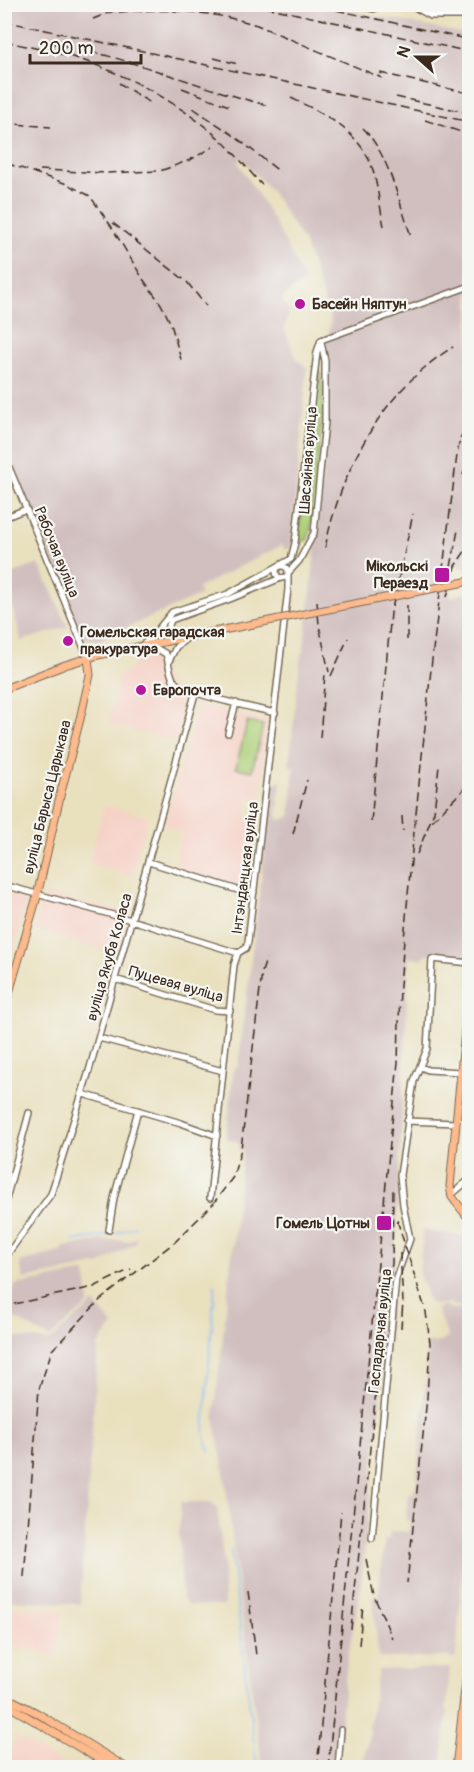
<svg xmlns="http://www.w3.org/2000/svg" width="474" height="1772" viewBox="0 0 474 1772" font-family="Pangolin,sans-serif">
<rect width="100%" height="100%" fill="#f6f6f2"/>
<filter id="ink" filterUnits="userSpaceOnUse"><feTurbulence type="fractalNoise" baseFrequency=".0167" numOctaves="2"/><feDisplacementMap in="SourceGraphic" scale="12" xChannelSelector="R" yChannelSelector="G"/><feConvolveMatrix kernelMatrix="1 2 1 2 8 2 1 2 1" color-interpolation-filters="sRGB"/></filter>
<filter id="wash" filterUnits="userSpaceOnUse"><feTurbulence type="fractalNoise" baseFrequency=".008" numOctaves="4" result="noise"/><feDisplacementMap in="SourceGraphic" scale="24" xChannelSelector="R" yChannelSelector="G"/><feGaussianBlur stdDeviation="1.35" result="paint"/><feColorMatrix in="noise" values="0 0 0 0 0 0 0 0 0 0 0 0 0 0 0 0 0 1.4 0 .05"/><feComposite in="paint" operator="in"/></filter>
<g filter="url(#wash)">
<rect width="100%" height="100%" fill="#e9e0be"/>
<path fill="#f6d1c6" d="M161 656 168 690 178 701 183 714 176 742 108 724 120 674 130 671 138 660Z
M199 704 268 721 260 798H248L247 817 249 823 254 826 250 888 232 886 175 866 182 831 164 826Z
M104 805 148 817 132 875 89 863Z
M5 893 26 899 27 901 5 979Z
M45 894 130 913 118 954 34 930Z
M4 1607 63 1610 56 1656 5 1642Z
M16 1736 67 1767H5V1755L11 1750Z"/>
<path fill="#d1bfbf" d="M5 4 324 5 469 35V569L449 564 450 597 469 592V932L466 960 429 954 424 955V959L409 958 395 1266 360 1591 347 1662 336 1767H262L223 1465 214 1417 243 1151 239 1150V1142L226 1139 234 1066 238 1067 273 782H281L277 817 281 820 290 816 294 767 289 765 301 653H303L311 590 328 422 325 347 331 321 305 244 272 192 241 158 238 162 272 218 305 281 282 298 289 312 284 329 297 360 307 368 291 547 286 550 282 545 198 588 201 595 98 640 83 639 5 443Z
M39 564 68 627 21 641 5 576Z
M423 1230 469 1237V1306H454L450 1303 436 1305 429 1302 419 1274Z
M135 1238 136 1242 101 1264 23 1279 20 1262 60 1252 64 1247 102 1240 127 1241Z
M86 1272 89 1304 49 1338 5 1313 15 1285Z
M94 1303 113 1325 98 1345 80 1604 5 1600V1336L49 1341Z
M444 1305 453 1309H470L469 1504V1516H467L456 1656 451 1659 450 1657 379 1658 372 1597 378 1595 385 1539H389L390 1531 408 1532 410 1520H406L407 1501 408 1494H412L416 1486 427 1368V1343L441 1342 448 1337 436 1309Z
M181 1502H211L217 1507 224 1568V1606L188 1605 182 1597 179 1535Z
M450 1668 446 1710 448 1711 441 1767 365 1768 362 1765 371 1730 369 1729 378 1670Z"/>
<path fill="#accf78" stroke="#747c4b" stroke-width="1.5" d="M319 372 321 373 323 410 310 532 307 540 300 542 298 540 310 442 315 441 319 410 314 409Z
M247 722 263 725 252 771 236 768Z"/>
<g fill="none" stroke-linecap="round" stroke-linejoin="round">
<path stroke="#88bbf6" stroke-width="1.5" d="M116 1233 135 1226
M73 1241 108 1235
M209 1451 204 1432 215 1285
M231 1549 257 1768"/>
</g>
</g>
<g filter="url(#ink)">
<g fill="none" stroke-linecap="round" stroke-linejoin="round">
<defs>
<path id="minor" d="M409 4 431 16H470
M365 7 374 9 377 4
M431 16 432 4
M4 455 88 658
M4 518 26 509
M276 572a6 6 0 1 1 12 0a6 6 0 1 1-12 0Z
M288 573 299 561 314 533 325 422V361L321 342
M186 636 171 633 168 628 171 620 230 599 281 578
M142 645 150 639 172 612 228 594 291 559 295 543 317 352 321 340 470 286
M147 647 156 648 166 654C169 663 169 673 174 681 183 694 256 708 275 713
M169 661 176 647 186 639
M228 733 236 703
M149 862 244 892H254
M4 885 131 920 238 953
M115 979 215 1010 230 1011
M99 1038 223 1071
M421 1067 428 1070 461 1072
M460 1083 470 1090
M83 1094 181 1123 217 1136
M407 1121 456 1123
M451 1195 470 1179
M210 1198 234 965 238 953 246 948 248 942 288 589V575
M4 1207 29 1113
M109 1230 114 1198 138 1110
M4 1259 51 1194 89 1071 195 694
M372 1538 396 1278 410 1239 403 1205 400 1175 414 1081 427 1049 432 959 470 963
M338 1768 341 1730"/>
<path id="major" d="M4 689 65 665 98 655 223 630
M470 979 450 1186 452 1197 470 1220
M4 1010 36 900 61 792 80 719 90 675 88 658
M4 1696 37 1713 127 1768
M4 1703 114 1768
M456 1768 470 1646"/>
</defs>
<use href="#minor" stroke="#786a56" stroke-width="8"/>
<use href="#major" stroke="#786a56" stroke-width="9"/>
<use href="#minor" stroke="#fff" stroke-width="5"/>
<use href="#major" stroke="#fcba8d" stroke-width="7"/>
<path stroke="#3b2a1e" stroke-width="1.5" stroke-dasharray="9 4.5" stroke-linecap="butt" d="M252 4 470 52
M310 4 470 40
M119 12C167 8 211 11 257 25L382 78
M93 19 124 7
M4 21 470 122
M4 41C28 47 52 51 76 58 129 75 181 104 222 141 236 154 249 171 262 185
M50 43C124 55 194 86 266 105
M214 58 238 64
M380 73 464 92
M119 83 152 104
M182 88 229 106
M396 97 470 113
M291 98C325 114 361 132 373 170 378 188 380 208 384 226
M193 108 233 135 280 172
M425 120 470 135
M4 123 51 127
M363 128C388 153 399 202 411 236
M6 163 67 184 90 196 111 226 143 279 161 304 171 324 182 363
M40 170 106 173 160 171 190 160 213 147
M113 223 187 282 206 306
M463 475 470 455
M325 548C341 469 383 390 453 347
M451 567 458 530
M447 597 455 566 470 544
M317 601 319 625 329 672
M407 640V605
M331 676 348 638
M320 738 325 673
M402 816 403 831
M432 821 470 783
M371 822 391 613 413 514
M293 834 307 780
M417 854 434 812 439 766
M397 1220 426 1312 430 1343 427 1398 407 1583
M400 1253 403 1302 401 1328
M14 1304 94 1287 131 1269
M366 1559 374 1596 392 1638
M24 1577 39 1389 52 1350 100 1300 175 1242 213 1204 233 1177 241 1149 262 972 266 959
M248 1592 256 1655
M351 1629 384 1315 392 1263 393 1188
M359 1645 363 1605
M317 1768 341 1512
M328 1768 398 1062 400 985 411 861 433 650 457 455 460 439 470 417"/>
<defs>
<path id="major-bridge" d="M223 630 470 581"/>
</defs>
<use href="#major-bridge" stroke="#786a56" stroke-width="9" stroke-linecap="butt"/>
<use href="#major-bridge" stroke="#fcba8d" stroke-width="7"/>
</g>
</g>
<g fill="#b5179e" stroke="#f6f6f2" stroke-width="2">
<circle cx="300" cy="304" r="6"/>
<rect x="434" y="567" width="16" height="16" rx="3"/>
<circle cx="68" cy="641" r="6"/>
<circle cx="141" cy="690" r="6"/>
<rect x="376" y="1215" width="16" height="16" rx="3"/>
</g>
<g text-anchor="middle" stroke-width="4.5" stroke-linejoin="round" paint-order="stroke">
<g font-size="15" font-weight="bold" fill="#3b2a1e" stroke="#f6f6f2" text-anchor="start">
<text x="312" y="309">Басейн Няптун</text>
<text x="428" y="571" text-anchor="end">Мікольскі<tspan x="428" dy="17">Пераезд</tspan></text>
<text x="80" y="637">Гомельская гарадская<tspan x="80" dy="17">пракуратура</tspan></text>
<text x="153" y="695">Европочта</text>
<text x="370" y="1228" text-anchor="end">Гомель Цотны</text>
</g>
<g font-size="15" fill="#3b2a1e" stroke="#f6f6f2">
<text transform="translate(308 460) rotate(-86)" y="5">Шасэйная вуліца</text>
<text transform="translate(57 552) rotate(68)" y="5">Рабочая вуліца</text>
<text transform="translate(47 797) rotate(-76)" y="5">вуліца Барыса Царыкава</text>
<text transform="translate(245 868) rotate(-83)" y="5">Інтэнданцкая вуліца</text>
<text transform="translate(109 957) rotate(-74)" y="5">вуліца Якуба Коласа</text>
<text transform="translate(176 984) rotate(16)" y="5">Пуцевая вуліца</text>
<text transform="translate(380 1331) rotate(-84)" y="5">Гаспадарчая вуліца</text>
</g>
</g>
<rect width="474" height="1772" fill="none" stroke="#f6f6f2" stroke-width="24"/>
<g transform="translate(417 57) rotate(291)" stroke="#f6f6f2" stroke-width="4.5" paint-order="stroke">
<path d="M0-4.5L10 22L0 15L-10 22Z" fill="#3b2a1e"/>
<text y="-9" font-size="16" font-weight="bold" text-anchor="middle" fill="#3b2a1e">N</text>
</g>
<path d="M30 54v9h111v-9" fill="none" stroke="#3b2a1e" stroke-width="3"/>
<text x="39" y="54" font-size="18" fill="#3b2a1e" stroke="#f6f6f2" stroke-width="4.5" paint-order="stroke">200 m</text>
</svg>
